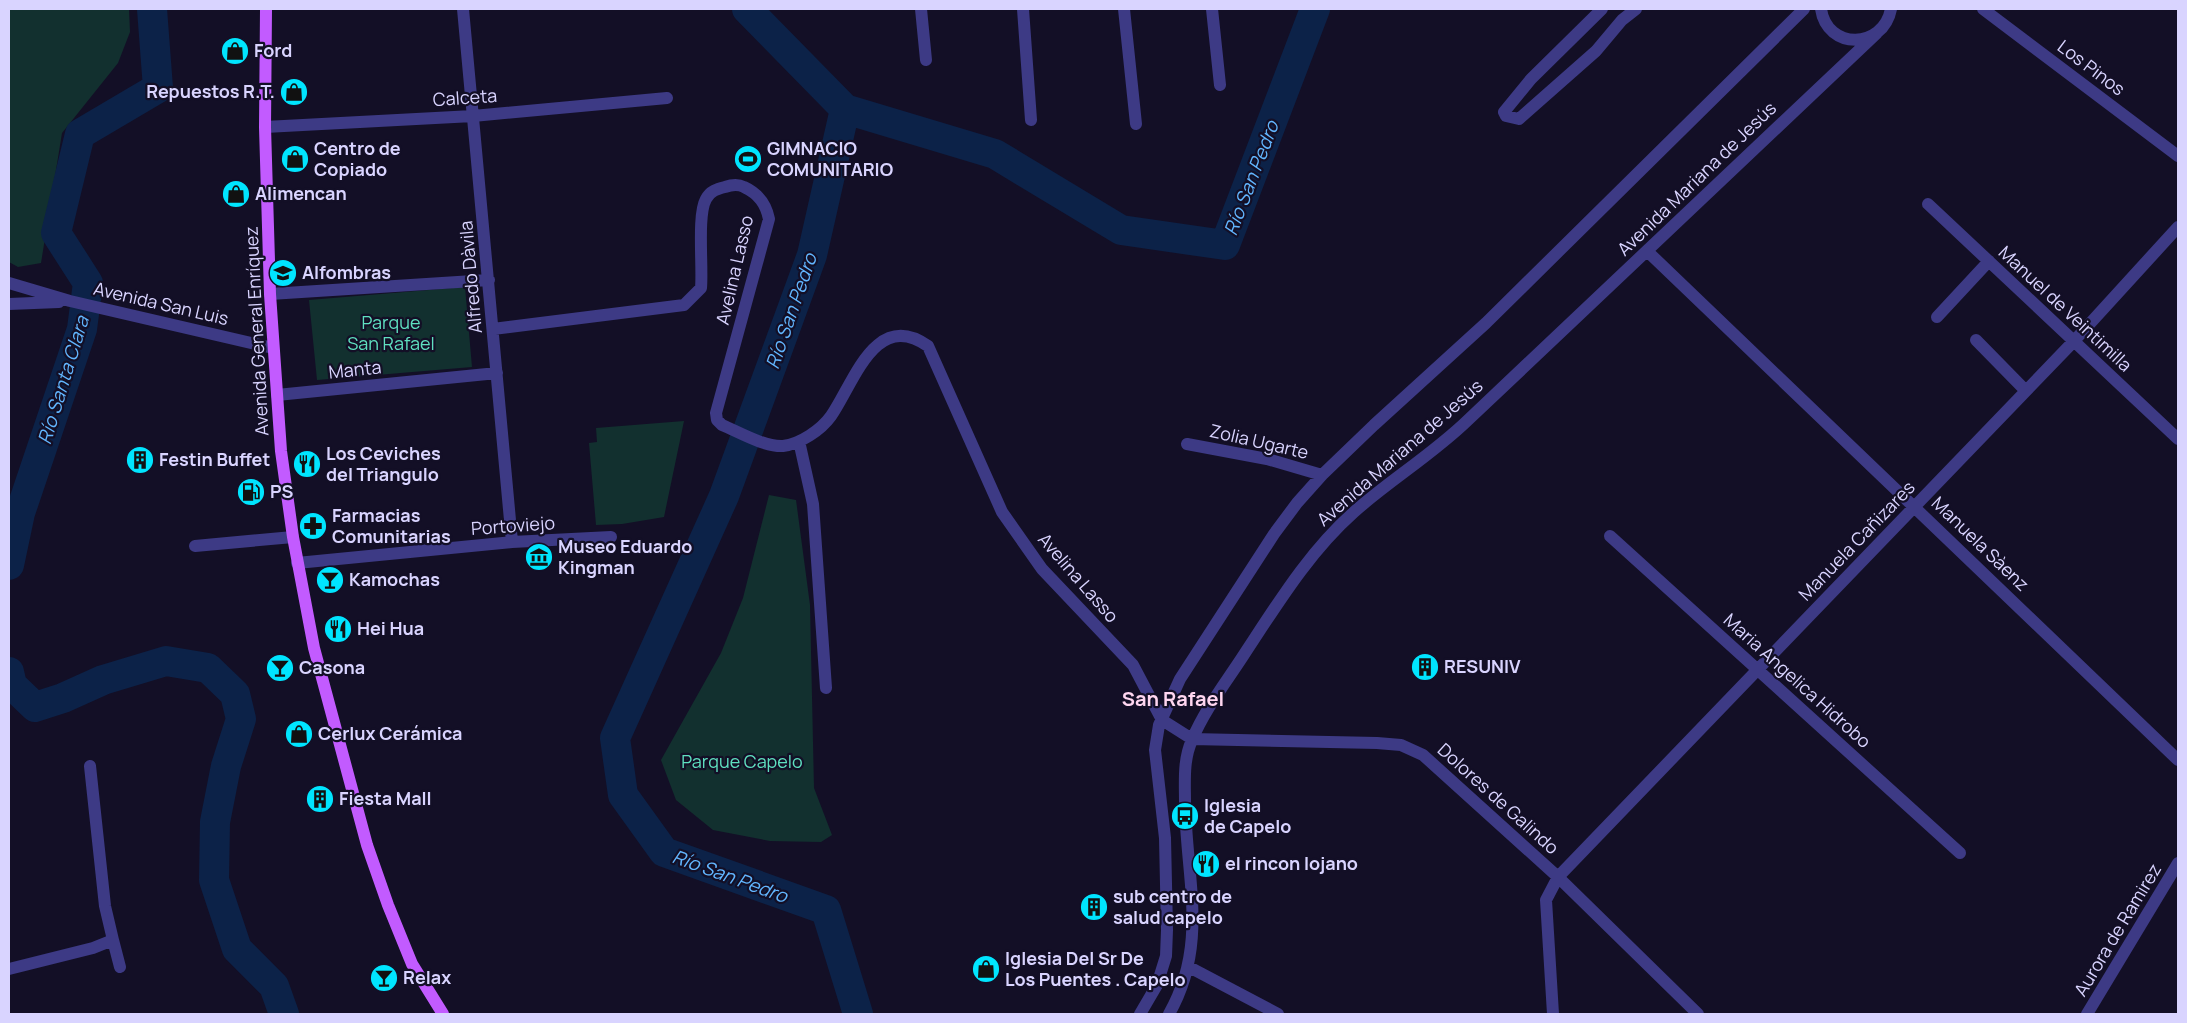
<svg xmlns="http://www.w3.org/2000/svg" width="2187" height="1023" viewBox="0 0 2187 1023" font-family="Manrope,sans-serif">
<rect width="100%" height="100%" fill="#130f26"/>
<path fill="#12302f" d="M9 9H129L130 32 118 63 62 133 41 263 18 267 9 262Z
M465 287 472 367 317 380 309 300Z
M684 421 664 517 622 524 596 525 589 443 597 442 596 428Z
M769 495 796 500 810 605 814 788 832 835 821 842 770 841 713 830 676 800 661 760 721 653 743 598Z"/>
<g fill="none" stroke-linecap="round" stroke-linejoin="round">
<path stroke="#0c2248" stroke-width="30" d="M747 9 845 109
M9 565 20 513 82 329 88 283 56 233 80 134 158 88 152 9
M9 672 12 685 35 707 63 698 103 680 166 661 208 668 235 694 241 719 226 766 215 822 214 880 237 949 274 986 284 1014
M858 1014 826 910 664 852 623 795 615 738 724 496 812 255 845 109 995 154 1121 230 1225 245 1315 9"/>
<path stroke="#3d3a85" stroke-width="12" d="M463 9 512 542
M921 9 926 60
M1023 9 1031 120
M1124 9 1136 124
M1212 9 1220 85
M1602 9 1531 79 1504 112 1506 116 1519 119 1596 51 1622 20 1636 9
M1821 9C1827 50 1883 50 1891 9
M1983 9 2178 156
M265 127 473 116 667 98
M1928 204 2178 439
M1647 251 2178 760
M9 283 70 301 273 348
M270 294 489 280
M9 304 59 302
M1937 317 1989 261
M493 329 684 305 701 288C703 267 697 215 706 199 710 191 717 189 725 187 731 185 738 184 744 187 759 194 766 204 769 219L716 413 717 420 722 425C739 432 764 447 783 446 800 444 821 430 831 416 854 383 875 309 928 346L1002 512 1042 569 1133 665 1162 720
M1976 340 2026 391
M277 395 497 373
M799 441 813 504 826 688
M1187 444 1267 459 1322 475
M1610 536 1960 853
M195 546 293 537
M297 563 512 542 611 537
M1162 720 1192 739 1377 743 1401 745 1423 755 1558 877 1698 1014
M113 940 120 967
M1189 967 1278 1014
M9 969 93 948 113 940 105 906 90 766
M1140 1014 1157 985 1166 956 1167 930 1165 838 1155 750 1159 725 1180 679 1274 534 1297 503 1322 475 1374 425 1486 323 1804 9
M1169 1014C1209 944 1186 878 1185 802 1185 781 1183 760 1192 740 1205 709 1227 681 1245 653 1278 603 1309 552 1354 512 1390 480 1433 454 1468 420 1603 291 1739 162 1876 34
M1553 1014 1546 900 1558 877 2074 341 2178 227
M2087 1014 2178 863"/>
<path stroke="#c25bff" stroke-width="12" d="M266 9 265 127 270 294 281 451 293 537 314 648 367 845 388 905 412 964 443 1014"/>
</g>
<defs>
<symbol id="shop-disc" viewBox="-11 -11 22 22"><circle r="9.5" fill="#00e5ff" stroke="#130f26"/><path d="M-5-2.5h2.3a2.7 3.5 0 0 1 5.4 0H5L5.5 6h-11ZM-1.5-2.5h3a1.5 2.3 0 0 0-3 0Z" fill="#111"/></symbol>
<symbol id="stadium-disc" viewBox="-11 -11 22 22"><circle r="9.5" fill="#00e5ff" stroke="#130f26"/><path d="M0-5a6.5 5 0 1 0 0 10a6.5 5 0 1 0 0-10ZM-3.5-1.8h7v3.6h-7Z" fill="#111"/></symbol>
<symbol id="school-disc" viewBox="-11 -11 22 22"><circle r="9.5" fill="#00e5ff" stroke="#130f26"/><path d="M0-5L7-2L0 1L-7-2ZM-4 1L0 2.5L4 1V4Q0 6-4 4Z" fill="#111"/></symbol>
<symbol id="building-disc" viewBox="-11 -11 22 22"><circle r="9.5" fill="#00e5ff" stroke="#130f26"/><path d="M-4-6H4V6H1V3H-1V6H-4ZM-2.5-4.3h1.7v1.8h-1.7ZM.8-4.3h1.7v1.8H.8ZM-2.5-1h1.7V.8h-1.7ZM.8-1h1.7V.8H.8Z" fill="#111"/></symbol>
<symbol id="restaurant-disc" viewBox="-11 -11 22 22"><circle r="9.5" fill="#00e5ff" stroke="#130f26"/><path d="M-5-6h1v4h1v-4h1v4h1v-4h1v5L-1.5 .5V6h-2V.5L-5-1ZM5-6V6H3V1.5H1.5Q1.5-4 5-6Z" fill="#111"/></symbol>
<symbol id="fuel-disc" viewBox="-11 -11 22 22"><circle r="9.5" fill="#00e5ff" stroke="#130f26"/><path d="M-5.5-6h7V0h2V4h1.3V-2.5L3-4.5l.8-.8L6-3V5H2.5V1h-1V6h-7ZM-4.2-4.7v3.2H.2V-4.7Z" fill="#111"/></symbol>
<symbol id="pharmacy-disc" viewBox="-11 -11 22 22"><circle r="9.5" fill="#00e5ff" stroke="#130f26"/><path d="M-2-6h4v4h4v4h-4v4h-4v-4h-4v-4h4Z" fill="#111"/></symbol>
<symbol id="museum-disc" viewBox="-11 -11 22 22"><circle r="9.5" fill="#00e5ff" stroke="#130f26"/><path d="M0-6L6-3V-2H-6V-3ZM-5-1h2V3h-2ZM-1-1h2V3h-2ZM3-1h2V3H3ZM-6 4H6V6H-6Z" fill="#111"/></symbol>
<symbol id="bar-disc" viewBox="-11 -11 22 22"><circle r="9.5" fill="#00e5ff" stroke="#130f26"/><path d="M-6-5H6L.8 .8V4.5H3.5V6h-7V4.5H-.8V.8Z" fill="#111"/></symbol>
<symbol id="bus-disc" viewBox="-11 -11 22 22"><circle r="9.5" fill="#00e5ff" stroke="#130f26"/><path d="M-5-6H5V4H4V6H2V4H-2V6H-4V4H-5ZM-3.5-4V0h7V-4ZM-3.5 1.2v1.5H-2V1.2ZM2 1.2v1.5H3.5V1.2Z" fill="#111"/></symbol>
</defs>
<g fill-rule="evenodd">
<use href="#shop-disc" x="219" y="35" width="32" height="32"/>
<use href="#shop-disc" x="278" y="76" width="32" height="32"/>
<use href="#shop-disc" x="279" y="143" width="32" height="32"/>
<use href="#stadium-disc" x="732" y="143" width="32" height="32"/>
<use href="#shop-disc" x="220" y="178" width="32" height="32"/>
<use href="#school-disc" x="267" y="257" width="32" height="32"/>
<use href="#building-disc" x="124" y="444" width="32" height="32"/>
<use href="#restaurant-disc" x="291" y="448" width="32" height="32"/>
<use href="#fuel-disc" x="235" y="476" width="32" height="32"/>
<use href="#pharmacy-disc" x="297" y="510" width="32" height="32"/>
<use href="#museum-disc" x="523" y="541" width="32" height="32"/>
<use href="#bar-disc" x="314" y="564" width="32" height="32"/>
<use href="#restaurant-disc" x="322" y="613" width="32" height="32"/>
<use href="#building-disc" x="1409" y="651" width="32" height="32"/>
<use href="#bar-disc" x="264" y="652" width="32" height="32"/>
<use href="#shop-disc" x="283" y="718" width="32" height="32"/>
<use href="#building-disc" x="304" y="783" width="32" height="32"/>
<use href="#bus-disc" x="1169" y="800" width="32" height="32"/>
<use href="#restaurant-disc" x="1190" y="848" width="32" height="32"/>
<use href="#building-disc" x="1078" y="891" width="32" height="32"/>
<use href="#shop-disc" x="970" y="953" width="32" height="32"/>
<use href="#bar-disc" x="368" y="962" width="32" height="32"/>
</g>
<g text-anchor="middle" stroke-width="4.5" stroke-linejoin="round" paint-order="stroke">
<g font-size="18" font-weight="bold" fill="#d9d4ff" stroke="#130f26" text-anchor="start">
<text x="254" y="57">Ford</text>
<text x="275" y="98" text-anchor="end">Repuestos R.T.</text>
<text x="314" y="155">Centro de<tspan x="314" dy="21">Copiado</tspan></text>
<text x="767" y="155">GIMNACIO<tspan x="767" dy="21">COMUNITARIO</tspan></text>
<text x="255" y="200">Alimencan</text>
<text x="302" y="279">Alfombras</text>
<text x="326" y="460">Los Ceviches<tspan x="326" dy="21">del Triangulo</tspan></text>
<text x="159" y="466">Festin Buffet</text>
<text x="270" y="498">PS</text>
<text x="332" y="522">Farmacias<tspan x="332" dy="21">Comunitarias</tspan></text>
<text x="558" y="553">Museo Eduardo<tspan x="558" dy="21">Kingman</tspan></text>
<text x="349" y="586">Kamochas</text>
<text x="357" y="635">Hei Hua</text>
<text x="1444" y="673">RESUNIV</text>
<text x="299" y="674">Casona</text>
<text x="318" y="740">Cerlux Cerámica</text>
<text x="339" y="805">Fiesta Mall</text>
<text x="1204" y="812">Iglesia<tspan x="1204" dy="21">de Capelo</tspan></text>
<text x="1225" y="870">el rincon lojano</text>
<text x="1113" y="903">sub centro de<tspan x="1113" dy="21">salud capelo</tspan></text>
<text x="1005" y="965">Iglesia Del Sr De<tspan x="1005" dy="21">Los Puentes . Capelo</tspan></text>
<text x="403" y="984">Relax</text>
</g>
<g font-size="18" fill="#d9d4ff" stroke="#130f26">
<text transform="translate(2091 68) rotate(37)" y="6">Los Pinos</text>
<text transform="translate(465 98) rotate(-4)" y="6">Calceta</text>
<text transform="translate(1697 179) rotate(-44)" y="6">Avenida Mariana de Jesús</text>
<text transform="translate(735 270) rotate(-77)" y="6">Avelina Lasso</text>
<text transform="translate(471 277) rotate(-95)" y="6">Alfredo Dàvila</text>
<text transform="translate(161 304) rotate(13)" y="6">Avenida San Luis</text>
<text transform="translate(2065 309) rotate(43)" y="6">Manuel de Veintimilla</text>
<text transform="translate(257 331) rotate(-93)" y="6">Avenida General Enríquez</text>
<text transform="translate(355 370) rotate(-6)" y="6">Manta</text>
<text transform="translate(1259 442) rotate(13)" y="6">ZoIia Ugarte</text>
<text transform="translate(1400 453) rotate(-41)" y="6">Avenida Mariana de Jesús</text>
<text transform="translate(513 526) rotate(-4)" y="6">Portoviejo</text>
<text transform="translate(1857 541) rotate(-46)" y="6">Manuela Cañizares</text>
<text transform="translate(1980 544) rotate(44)" y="6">Manuela Sàenz</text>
<text transform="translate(1078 578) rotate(49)" y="6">Avelina Lasso</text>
<text transform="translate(1797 681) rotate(42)" y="6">Maria Angelica Hidrobo</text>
<text transform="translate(1498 799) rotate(42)" y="6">Dolores de Galindo</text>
<text transform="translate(2118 930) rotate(-59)" y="6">Aurora de Ramirez</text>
</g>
<g font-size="18" fill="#5fe0c0" stroke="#130f26">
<text x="391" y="329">Parque<tspan x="391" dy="21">San Rafael</tspan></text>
<text x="742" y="768">Parque Capelo</text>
</g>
<g font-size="19" font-style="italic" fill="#62b6ff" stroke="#130f26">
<text transform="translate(1251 178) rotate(-69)" y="7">Río San Pedro</text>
<text transform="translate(791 311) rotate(-71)" y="7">Río San Pedro</text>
<text transform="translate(63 380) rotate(-73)" y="7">Río Santa Clara</text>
<text transform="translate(730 876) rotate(20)" y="7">Río San Pedro</text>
</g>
<g font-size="20" font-weight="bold" fill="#ffd6f0" stroke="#130f26">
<text x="1173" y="706">San Rafael</text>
</g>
</g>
<rect width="2187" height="1023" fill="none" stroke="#d9d4ff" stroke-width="20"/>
</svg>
